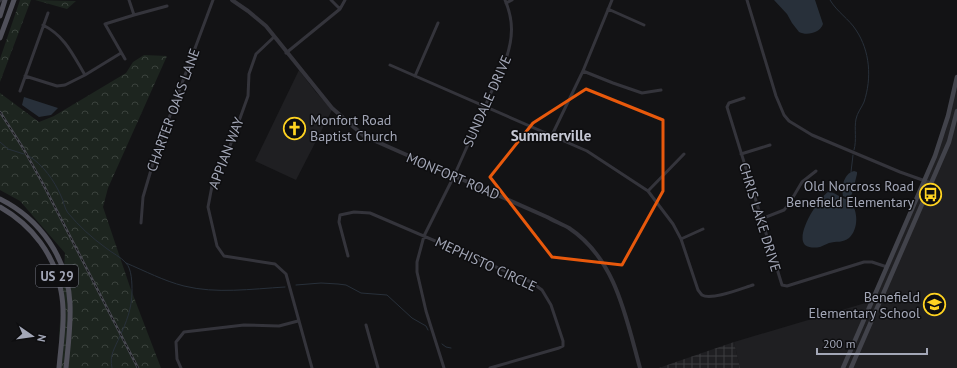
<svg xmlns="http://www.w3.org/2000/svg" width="957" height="368" viewBox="0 0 957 368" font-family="'PT Sans',sans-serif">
<defs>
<pattern id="industrial-grid" width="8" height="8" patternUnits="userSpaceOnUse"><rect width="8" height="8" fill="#1f1f22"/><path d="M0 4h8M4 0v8" fill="none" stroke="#3c3d40"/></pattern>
<pattern id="forest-crowns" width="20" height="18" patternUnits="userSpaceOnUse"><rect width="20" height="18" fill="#1d251f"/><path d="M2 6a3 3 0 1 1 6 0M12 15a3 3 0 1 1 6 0" fill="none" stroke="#3b423d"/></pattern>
</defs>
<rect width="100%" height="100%" fill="#131315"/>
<path fill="#1f1f22" d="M299 70 315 91 332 110 296 180 255 161Z
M957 82V368H740L734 342 872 301 924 182 946 130Z"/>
<path fill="url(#industrial-grid)" d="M734 342 740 368H659L673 363Z"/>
<path fill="url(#forest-crowns)" d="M20 0H31L0 82V59Z
M35 0 76 1 67 9Z
M144 55 167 56 108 188 103 207 130 287 161 368H60L59 336 65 253 20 201 0 190V93L39 122 54 116 126 73 133 62Z"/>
<path fill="#28303a" d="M774 0H815L823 24C820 33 807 36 799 32L792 23 787 14Z
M24 97 58 108 51 115 39 117 22 105Z
M854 171 857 172V174L852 194 848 198 843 196C841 187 844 173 854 171Z
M828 192C833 192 835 194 839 196 842 198 847 199 850 202 859 211 858 230 849 238 843 243 836 241 829 243 826 244 823 246 820 247 815 248 809 248 805 245 795 235 818 199 828 192Z"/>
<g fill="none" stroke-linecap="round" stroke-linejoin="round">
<path stroke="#28303a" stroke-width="1" d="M830 0C837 12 849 19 856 30 870 51 872 78 864 102 862 107 857 113 856 119 854 129 857 140 854 150
M0 142 8 149 24 154
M29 156C43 165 54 180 61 196 64 201 64 208 68 213 79 226 92 238 106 248 112 253 121 257 126 263 132 269 132 284 132 292 132 308 126 323 120 336 115 348 109 355 112 368
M851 172 853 155
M126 263C145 271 164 281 184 286 216 294 251 289 285 287
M296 285 321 283 338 284 346 285 361 293 387 295 412 318 426 326 428 330
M442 344 446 347 451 348"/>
<path stroke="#34343b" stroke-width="3" d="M129 0 134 15 167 6
M331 0 340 9
M747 0 776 96 784 115 789 121 812 135 900 172 931 183
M0 1 1 0
M506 3 512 0
M608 9 644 25
M274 37 256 54 249 74 248 96 230 146 212 186 208 207 217 246 224 256 275 264 286 274 312 368
M286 53 340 9 345 0
M125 59 105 24 134 15
M390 65 587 151 648 191 673 224 681 239 698 290C698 290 701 294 702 295 711 301 743 288 753 285
M583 71 613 83 642 93 661 90
M85 75 121 53
M25 76 57 86 65 85 85 75C73 55 65 36 43 25
M415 76 438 23
M20 91 48 13
M744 98 729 103 727 107 782 285 787 286 864 262H872L887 267
M552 135 583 71 612 0
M741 154 770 145
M648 191 684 154
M761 219 784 210 789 204 802 182 816 171
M141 223 143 197 156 153 213 0
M681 239 703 229
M348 256 339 222 340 215 354 212 370 213 531 282 542 290 551 305 563 341V346L559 348 490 368
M366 325 378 368
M181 368 177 359 176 342 184 332 244 325 279 326 298 321
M444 368 426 311 417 272V262L424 236 454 176 506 59C513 38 514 21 505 0"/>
<path stroke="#34343b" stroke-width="4" d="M232 0 248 11 266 26 332 108 364 136 547 217C554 221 562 224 569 228 616 259 626 318 640 368"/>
<path stroke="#42434b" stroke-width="4.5" d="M843 368 935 156 948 116 957 77
M851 368 949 142 957 111"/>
<path stroke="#50505a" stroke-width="5" d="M0 16 5 0
M0 38 14 0
M0 199C40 219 68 258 70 304 71 325 68 347 66 368
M0 207C32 225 55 255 61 291 66 316 61 343 59 368"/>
<defs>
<path id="rail" d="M0 112 23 148 42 182 138 368"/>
</defs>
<use href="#rail" stroke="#494a52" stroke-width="2.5"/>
<use href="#rail" stroke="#0e0e10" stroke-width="1" stroke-dasharray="3" stroke-linecap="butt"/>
</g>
<path fill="none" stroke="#e8590c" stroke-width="3" stroke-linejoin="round" d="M586 89 663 120V191L622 265 552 257 490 177 533 123Z"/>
<defs>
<symbol id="church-ring" viewBox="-11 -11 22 22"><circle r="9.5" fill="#0e0e10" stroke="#ffd321" stroke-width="1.5"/><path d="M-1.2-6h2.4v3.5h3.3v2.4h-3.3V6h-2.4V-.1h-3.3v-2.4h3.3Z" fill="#ffd321"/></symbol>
<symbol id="bus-ring" viewBox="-11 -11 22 22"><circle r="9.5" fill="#0e0e10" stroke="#ffd321" stroke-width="1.5"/><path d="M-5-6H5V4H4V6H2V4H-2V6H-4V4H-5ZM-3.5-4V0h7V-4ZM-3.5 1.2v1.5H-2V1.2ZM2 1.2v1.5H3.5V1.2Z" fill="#ffd321"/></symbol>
<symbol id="school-ring" viewBox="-11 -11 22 22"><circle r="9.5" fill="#0e0e10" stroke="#ffd321" stroke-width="1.5"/><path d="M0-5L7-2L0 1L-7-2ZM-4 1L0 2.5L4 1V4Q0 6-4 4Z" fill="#ffd321"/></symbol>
</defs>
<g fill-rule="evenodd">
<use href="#church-ring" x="282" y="116" width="25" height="25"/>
<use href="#bus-ring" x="918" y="182" width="25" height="25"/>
<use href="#school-ring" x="922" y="292" width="25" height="25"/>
</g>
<g text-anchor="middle" stroke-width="3" stroke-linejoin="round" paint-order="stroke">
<rect fill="#0e0e10" stroke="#767985" stroke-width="1" x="36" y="265" width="42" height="22" rx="3"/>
<g font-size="13" font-weight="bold" fill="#a3a7b7">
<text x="57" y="281">US 29</text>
</g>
<g font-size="14" fill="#a3a7b7" stroke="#0e0e10">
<text transform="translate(487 101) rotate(-66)" y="5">SUNDALE DRIVE</text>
<text transform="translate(173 110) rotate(-70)" y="5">CHARTER OAKS LANE</text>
<text transform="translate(226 153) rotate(-69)" y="5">APPIAN WAY</text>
<text transform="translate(453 176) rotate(23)" y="5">MONFORT ROAD</text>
<text transform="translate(760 217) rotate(73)" y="5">CHRIS LAKE DRIVE</text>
<text transform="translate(486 264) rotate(25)" y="5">MEPHISTO CIRCLE</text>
</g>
<g font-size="14" fill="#a3a7b7" stroke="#0e0e10" text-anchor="end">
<text x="310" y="125" text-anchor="start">Monfort Road<tspan x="310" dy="16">Baptist Church</tspan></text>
<text x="914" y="191">Old Norcross Road<tspan x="914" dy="16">Benefield Elementary</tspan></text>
<text x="920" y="302">Benefield<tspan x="920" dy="16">Elementary School</tspan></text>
</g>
<g font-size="15" font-weight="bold" fill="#c5c7d3" stroke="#0e0e10">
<text x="551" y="141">Summerville</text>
</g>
</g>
<g transform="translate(32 336) rotate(103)" stroke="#0e0e10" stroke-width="3" paint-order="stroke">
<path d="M0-3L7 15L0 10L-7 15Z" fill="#a3a7b7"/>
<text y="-6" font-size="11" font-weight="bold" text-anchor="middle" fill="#a3a7b7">N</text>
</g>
<path d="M817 348v6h110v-6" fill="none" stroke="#a3a7b7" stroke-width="2"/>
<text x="823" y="348" font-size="12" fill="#a3a7b7" stroke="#0e0e10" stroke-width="3" paint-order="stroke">200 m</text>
</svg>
